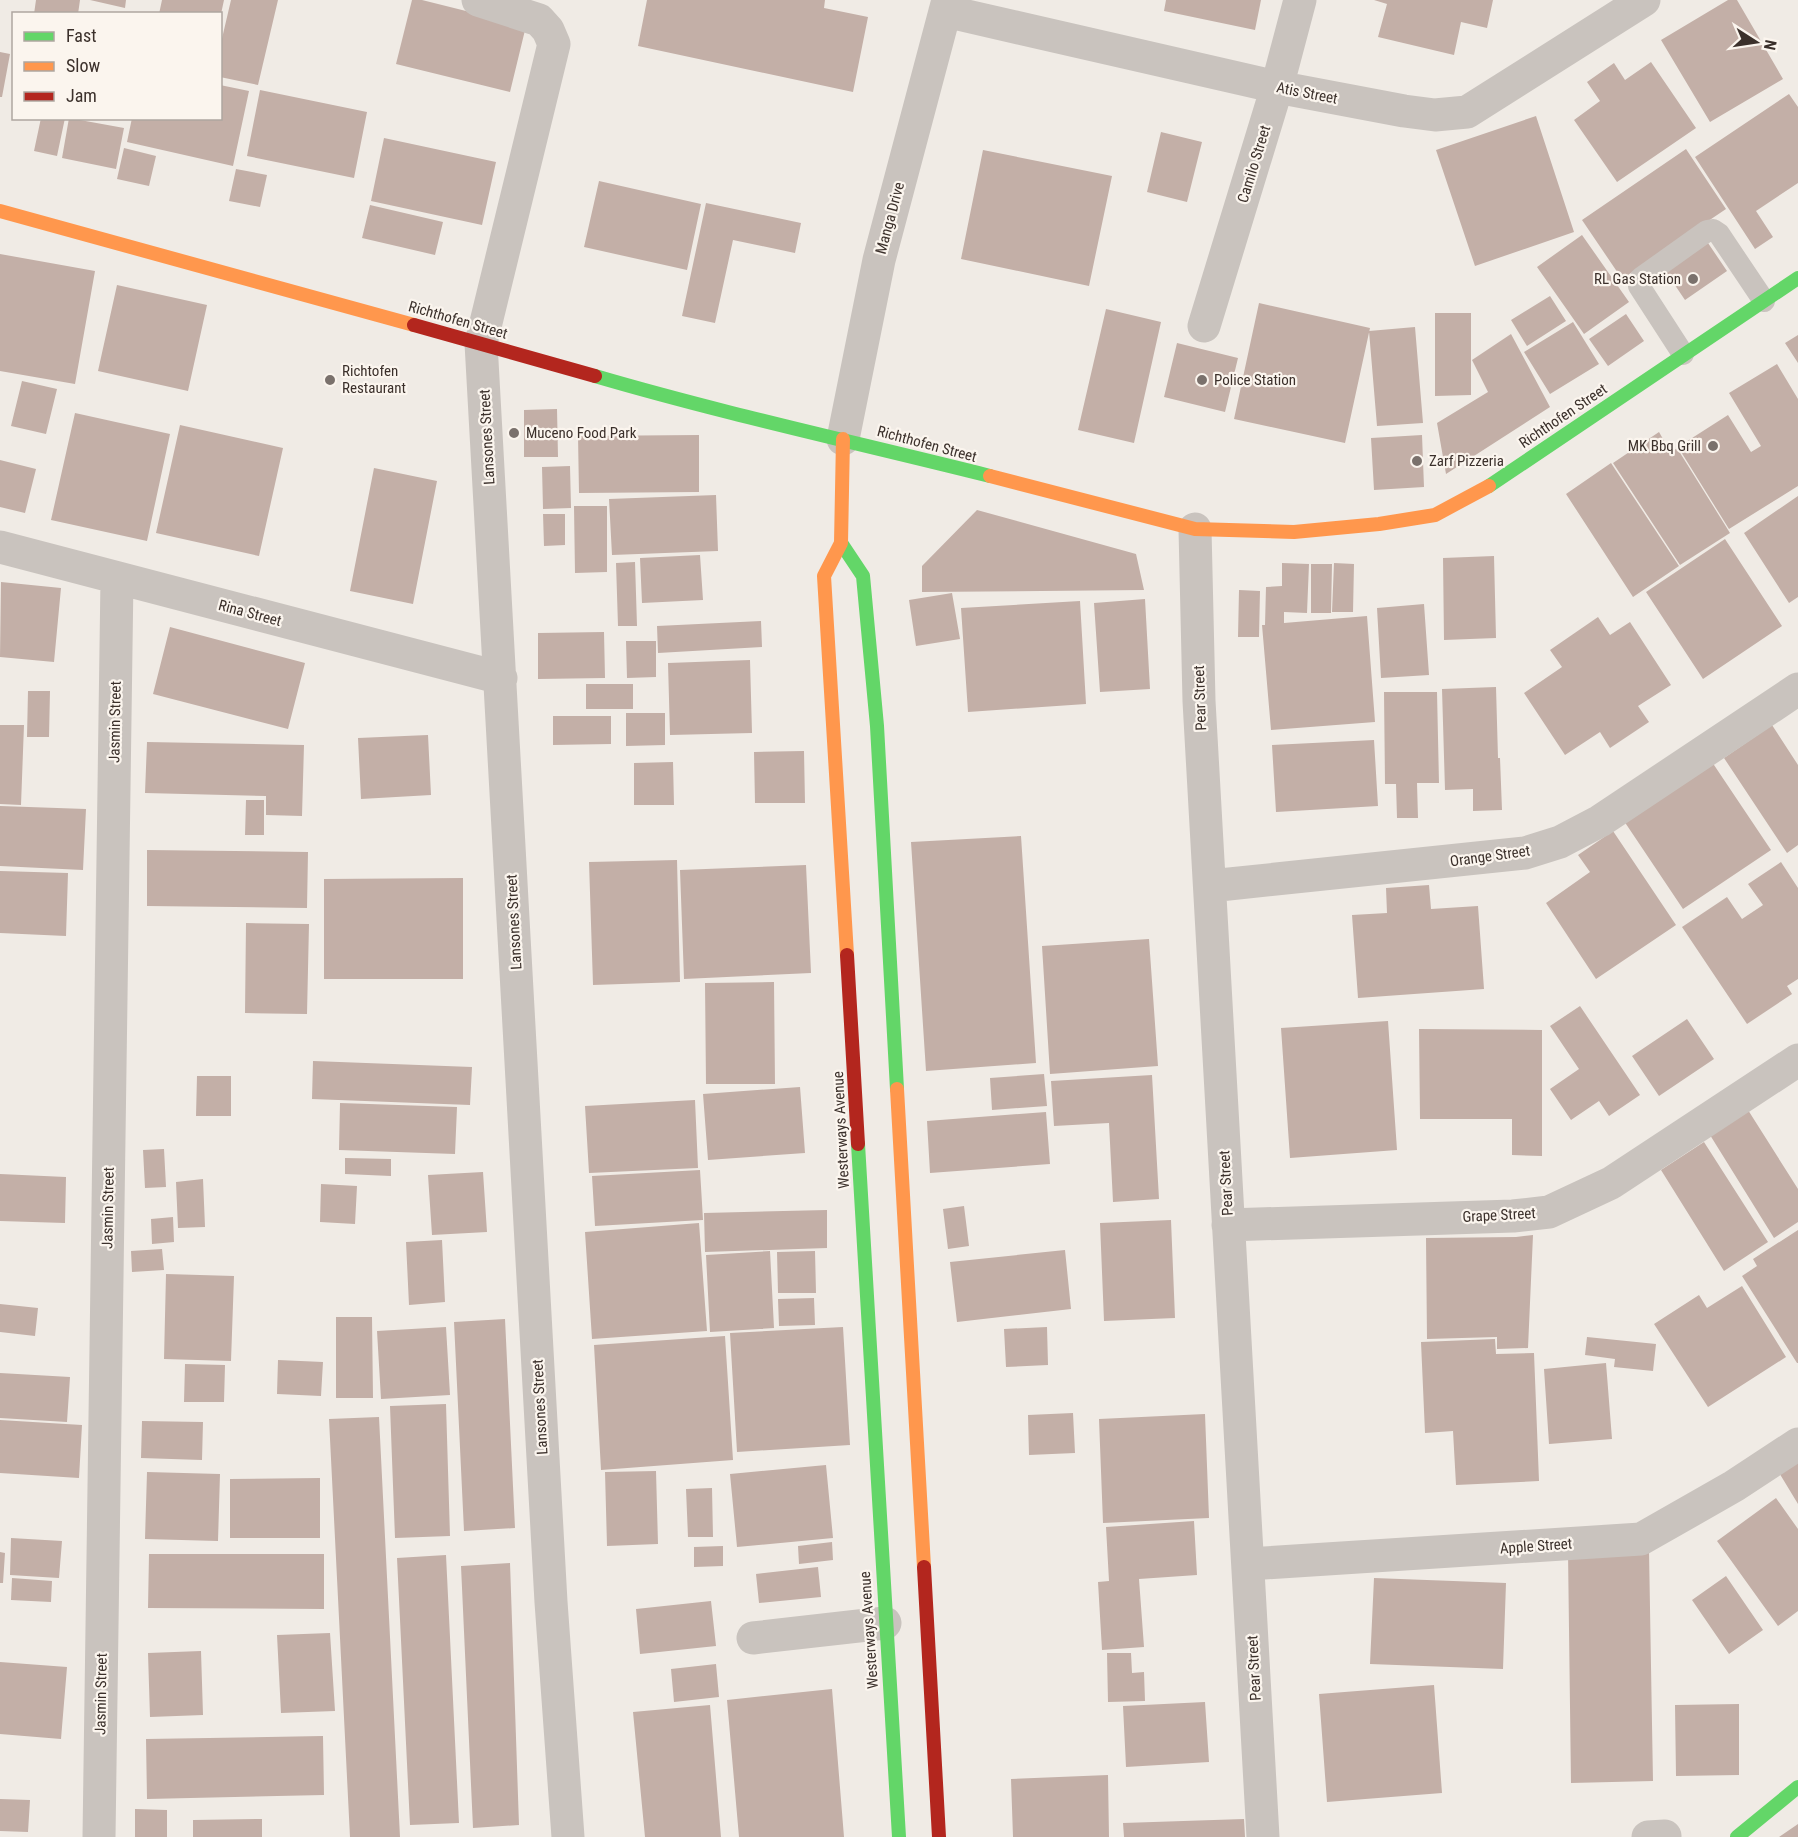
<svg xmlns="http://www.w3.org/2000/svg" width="1798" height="1837" viewBox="0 0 1798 1837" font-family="'Roboto Condensed',sans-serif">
<rect width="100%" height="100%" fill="#f0ebe5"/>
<path fill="#c3afa7" d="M36 0H80L78 14H34Z
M90 0H126L125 8Z
M162 0H224L221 14H159Z
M231 0H278L258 85 220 77V47Z
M412 0H422L526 26 510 92 396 64Z
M647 0H825L824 8 868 17 853 92 638 46Z
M1166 0H1261L1255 30 1164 11Z
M1374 0H1493L1487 28 1461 22 1454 55 1378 37 1387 4Z
M1728 0H1737L1783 79 1710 122 1661 40Z
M0 52 10 54 2 97H0Z
M1651 62 1696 128 1617 182 1574 120 1600 101 1587 82 1614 63 1625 80Z
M220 85 249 91 233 166 127 142 132 118H220Z
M260 90 367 112 354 178 247 156Z
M1789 94 1798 107V183L1756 211 1773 237 1755 249 1695 157Z
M1536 116 1574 232 1475 266 1436 150Z
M41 118H65L57 156 34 151Z
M69 118 124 128 116 169 62 158Z
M1161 132 1202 142 1187 202 1147 192Z
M384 138 496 162 482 225 371 201Z
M124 148 156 156 149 186 117 179Z
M1686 149 1726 209 1622 279 1582 220Z
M983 150 1112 176 1089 286 961 259Z
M236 169 267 175 260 207 229 201Z
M599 181 701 204 687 270 584 247Z
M706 203 801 223 795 253 733 240 715 323 682 316Z
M370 205 443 222 435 255 362 238Z
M1582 235 1629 302 1584 334 1537 267Z
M1708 243 1727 271 1685 300 1666 272Z
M0 254 95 271 75 384 0 371Z
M117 285 207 305 188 391 98 371Z
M1550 296 1566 321 1527 346 1511 320Z
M1259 303 1370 328 1345 443 1234 419Z
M1106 309 1161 322 1134 443 1078 430Z
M1435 313H1471V395L1435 396Z
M1626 314 1644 341 1608 366 1589 339Z
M1573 322 1599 364 1550 394 1524 352Z
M1415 327 1423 423 1377 426 1369 331Z
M1511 334 1550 407 1446 474 1437 423 1488 392 1472 360Z
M1798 335V363L1785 343Z
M1177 343 1238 358 1225 412 1164 397Z
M1777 364 1798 399V486L1729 529 1678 447 1728 415 1751 452 1761 446 1729 393Z
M22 381 57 389 46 434 11 426Z
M557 409 558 457H524V410Z
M75 413 170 434 147 541 51 520Z
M180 425 283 448 259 556 156 533Z
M1659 432 1671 453 1677 448 1730 533 1680 565 1613 463Z
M699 435V492L579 493 578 436Z
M1422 435 1424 487 1374 490 1371 438Z
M0 460 36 469 25 513 0 507Z
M1611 463 1679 566 1633 597 1566 494Z
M570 466 571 508 543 509 542 467Z
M374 468 437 481 413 604 350 591Z
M716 495 718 551 612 555 609 499Z
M1798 496V597L1789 603 1744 533Z
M574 506H607V572L575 573Z
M977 510 1136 554 1144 590 922 592V566Z
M543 514H565V545L544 546Z
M1725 539 1782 626 1703 679 1646 592Z
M700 555 703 600 642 603 640 558Z
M1494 556 1496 638 1444 640 1443 558Z
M635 562 637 626H618L616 563Z
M1282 563 1309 564 1307 613 1284 612V623L1367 616 1375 722 1271 730 1262 625H1265L1266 587 1282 586Z
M1334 563 1354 564 1353 612H1332Z
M1311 564H1332L1331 613H1311Z
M1 582 61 588 54 662 0 657Z
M1239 590 1260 591 1259 637H1238Z
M952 593 960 639 916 646 909 600Z
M1145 599 1150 689 1100 692 1094 603Z
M1080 601 1086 704 968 712 961 608Z
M1424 604 1429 675 1381 678 1377 608Z
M1598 617 1610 635 1630 622 1671 685 1638 706 1649 722 1610 748 1600 732 1565 755 1524 693 1562 667 1550 650Z
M761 621 762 647 658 653 657 626Z
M170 627 305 663 288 729 153 694Z
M604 632 605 678 538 679V633Z
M626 641H656V677L627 678Z
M750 660 752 733 670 735 668 663Z
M586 684H633V709H586Z
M1496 687 1498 758H1500L1502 810 1473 811V789L1445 790 1442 689Z
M28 691H50L49 737H27Z
M1384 692H1437L1439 783H1417L1418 818H1397L1396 784H1385Z
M626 713H665V745L626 746Z
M553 716H611V744L553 745Z
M0 725H24L21 805 0 804Z
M1772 725 1798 765V845L1787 853 1724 758Z
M428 735 431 795 361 799 358 738Z
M1374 740 1378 806 1276 812 1272 745Z
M147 742 304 745 302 816 266 815V796L145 793Z
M804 751 805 803H755L754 752Z
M673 762 674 805H634V763Z
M1712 762 1771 850 1683 909 1624 821Z
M246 800H264V835H245Z
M0 806 86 809 83 870 0 866Z
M1613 831 1676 925 1596 979 1546 903 1590 872 1578 855Z
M1021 836 1036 1063 926 1071 911 842Z
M147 850 308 852 307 908 147 906Z
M677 860 680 982 593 985 589 862Z
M1781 862 1798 888V979L1787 986 1792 994 1747 1024 1682 927 1727 897 1742 919 1763 905 1748 884Z
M806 865 811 973 684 979 680 870Z
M0 871 68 873 66 936 0 933Z
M463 878V979H324V879Z
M1429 885 1431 909 1478 906 1484 989 1358 998 1352 915 1387 913 1386 888Z
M246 923 309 924 307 1014 245 1013Z
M1149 939 1158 1066 1050 1074 1042 946Z
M774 982 775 1084H706L705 983Z
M1580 1006 1640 1095 1609 1116 1599 1101 1571 1120 1550 1089 1579 1069 1550 1026Z
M1687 1019 1714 1059 1659 1096 1632 1056Z
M1388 1021 1397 1150 1290 1158 1281 1028Z
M1419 1029 1542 1030V1156L1512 1155V1119H1420Z
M313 1061 472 1067 470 1105 312 1099Z
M1044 1074 1047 1106 992 1110 990 1078Z
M1152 1075 1159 1199 1113 1202 1109 1123 1054 1126 1051 1081Z
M197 1076H231V1116H196Z
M800 1087 805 1153 708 1160 703 1094Z
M695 1100 698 1168 589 1173 585 1106Z
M340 1103 457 1107 455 1154 339 1150Z
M1748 1110 1798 1189V1222L1774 1238 1710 1135Z
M1046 1112 1050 1164 930 1173 927 1121Z
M1704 1142 1768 1242 1724 1271 1661 1170Z
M164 1149 166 1187 145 1188 143 1150Z
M345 1158 391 1159V1176L345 1174Z
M700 1170 703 1220 595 1226 592 1176Z
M483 1172 487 1232 432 1235 428 1175Z
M0 1174 66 1177 65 1223 0 1221Z
M203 1179 205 1227 178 1228 176 1182Z
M321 1184 357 1186 355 1224 320 1222Z
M964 1206 969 1246 948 1249 943 1209Z
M827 1210V1248L705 1252 704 1213Z
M173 1217 174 1242 152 1244 151 1219Z
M1171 1220 1175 1318 1104 1321 1100 1223Z
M699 1223 707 1331 592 1339 585 1232Z
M1798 1230V1363H1797L1742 1276 1757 1266 1753 1259Z
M1533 1235 1528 1348 1497 1349V1337L1427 1339 1426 1238 1516 1237Z
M442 1240 445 1302 409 1305 406 1242Z
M162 1249 164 1270 132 1272 131 1251Z
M1065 1250 1071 1309 957 1322 950 1262Z
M770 1251 774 1328 710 1332 706 1255Z
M815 1251 816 1293H778L777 1252Z
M166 1274 234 1276 231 1361 164 1359Z
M1742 1286 1786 1357 1708 1407 1654 1324 1699 1295 1707 1308Z
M814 1298 815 1325 779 1326 778 1299Z
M0 1304 38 1308 35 1336 0 1332Z
M336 1317H372L373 1398H336Z
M505 1319 515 1528 464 1531 454 1322Z
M446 1327 450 1395 381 1399 377 1331Z
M843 1327 850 1445 737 1452 730 1333Z
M1047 1327 1048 1365 1006 1367 1004 1329Z
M725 1336 733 1460 601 1470 594 1345Z
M1587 1337 1656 1344 1653 1371 1614 1367 1615 1359 1585 1355Z
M1495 1339 1496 1354 1534 1353 1539 1481 1456 1485 1453 1431 1425 1433 1421 1342Z
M278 1360 323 1362 321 1396 277 1394Z
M1606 1363 1612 1439 1549 1444 1544 1369Z
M185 1364 225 1365 224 1402H184Z
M0 1373 70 1377 67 1422 0 1418Z
M446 1404 450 1536 395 1538 390 1406Z
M1073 1413 1075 1453 1029 1455 1028 1415Z
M1205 1414 1209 1518 1103 1523 1099 1419Z
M379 1417 400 1837H350L329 1419Z
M0 1420 82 1425 79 1478 0 1473Z
M142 1421 203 1422 202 1460 141 1458Z
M1798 1460V1504L1778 1471Z
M826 1465 833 1538 737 1547 730 1474Z
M656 1471 658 1544 607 1546 605 1472Z
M147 1472 220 1474 218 1541 145 1539Z
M320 1478V1538H230V1479Z
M712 1488 713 1537H688L686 1489Z
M1776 1498 1798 1529V1611L1778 1626 1717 1541Z
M1194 1521 1197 1575 1139 1579 1144 1647 1102 1650 1098 1582 1109 1581 1106 1527Z
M11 1538 62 1541 59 1578 10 1575Z
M832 1542 833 1560 799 1564 798 1546Z
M723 1546V1566L694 1567V1547Z
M1649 1550 1653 1781 1571 1783 1568 1552Z
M0 1552 5 1553 3 1583H0Z
M149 1554H324V1609L148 1608Z
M446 1555 459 1823 410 1825 397 1558Z
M510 1563 519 1825 473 1828 461 1566Z
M818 1567 821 1597 759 1603 756 1574Z
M1726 1576 1763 1630 1729 1654 1692 1600Z
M12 1578 52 1581 51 1602 11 1600Z
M1374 1578 1506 1583 1503 1669 1370 1664Z
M711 1601 716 1646 640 1654 636 1609Z
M330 1633 335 1711 281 1713 277 1635Z
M201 1651 203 1715 150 1717 148 1653Z
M1107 1653H1131L1132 1673 1144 1672 1145 1701 1108 1702Z
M0 1662 67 1667 61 1739 0 1734Z
M716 1664 719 1697 674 1702 671 1669Z
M1434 1685 1442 1793 1327 1802 1319 1694Z
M832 1689 844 1837H739L727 1700Z
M1205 1702 1209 1762 1126 1767 1123 1706Z
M1739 1704V1775L1676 1776 1675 1705Z
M710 1705 721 1837H645L633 1712Z
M323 1736 324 1795 147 1799 146 1739Z
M1108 1775 1109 1837H1013L1011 1779Z
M0 1799 30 1800 28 1832 0 1831Z
M135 1809 167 1810V1837H135Z
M262 1819V1837H193V1820Z
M1244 1819 1245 1837H1124L1123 1823Z
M1798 1824V1837H1779Z"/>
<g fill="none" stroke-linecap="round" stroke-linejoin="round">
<path stroke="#c9c3be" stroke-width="22" d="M1683 354 1639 286 1641 278 1707 231 1713 230 1719 234 1764 301"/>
<path stroke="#c9c3be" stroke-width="33" d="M478 0 539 20 548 30 554 44 481 343 551 1602 568 1837
M945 11 1277 87 1404 111 1435 115 1467 112 1644 0
M1204 326 1277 87 1300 0
M843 439 879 260 948 0
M1195 529 1199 701 1263 1837
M0 547 501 678
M1210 886 1525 853 1560 842 1600 821 1798 689
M1228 1225 1513 1216 1549 1212 1611 1183 1798 1060
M1248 1564 1641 1539 1734 1486 1798 1444
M753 1638 885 1623
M99 1837 117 578
M1648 1837 1665 1836"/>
<path stroke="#63d668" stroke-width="14" d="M595 376C725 414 858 443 990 476
M1489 486 1798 278
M841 543 863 576 877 726 897 1089
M858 1144 899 1837
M1737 1837 1798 1787"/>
<path stroke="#ff974d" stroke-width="14" d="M0 211 414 325
M843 439 841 543 824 576 847 955
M990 476 1195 529 1294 532 1379 524 1435 515 1489 486
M897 1089 924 1567"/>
<path stroke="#b3261e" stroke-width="14" d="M414 325 595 376
M847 955 858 1144
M924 1567 939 1837"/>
</g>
<g fill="#7a716c" stroke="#fbf5ee" stroke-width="2">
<circle cx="1693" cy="279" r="6"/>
<circle cx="330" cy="380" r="6"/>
<circle cx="1202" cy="380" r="6"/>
<circle cx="514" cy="433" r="6"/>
<circle cx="1713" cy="446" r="6"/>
<circle cx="1417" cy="461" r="6"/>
</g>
<g text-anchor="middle" stroke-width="4.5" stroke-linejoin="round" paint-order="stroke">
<g font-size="15" fill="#3b302b" stroke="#fbf5ee">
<text transform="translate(1307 93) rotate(11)" y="5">Atis Street</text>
<text transform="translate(1254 164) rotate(-73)" y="5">Camilo Street</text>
<text transform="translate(890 218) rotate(-75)" y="5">Manga Drive</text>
<text transform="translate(458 320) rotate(16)" y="5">Richthofen Street</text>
<text transform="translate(1563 416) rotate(-34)" y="5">Richthofen Street</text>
<text transform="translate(487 437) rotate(-93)" y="5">Lansones Street</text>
<text transform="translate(927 444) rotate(15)" y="5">Richthofen Street</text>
<text transform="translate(250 613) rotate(15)" y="5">Rina Street</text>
<text transform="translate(1200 698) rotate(-92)" y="5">Pear Street</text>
<text transform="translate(115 722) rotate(-89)" y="5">Jasmin Street</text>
<text transform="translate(1490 856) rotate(-8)" y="5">Orange Street</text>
<text transform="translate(514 922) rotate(-93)" y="5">Lansones Street</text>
<text transform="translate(841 1130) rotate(-93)" y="5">Westerways Avenue</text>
<text transform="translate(1226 1183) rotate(-93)" y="5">Pear Street</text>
<text transform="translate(108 1208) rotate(-89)" y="5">Jasmin Street</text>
<text transform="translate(1499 1215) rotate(-3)" y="5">Grape Street</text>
<text transform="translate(540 1407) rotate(-93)" y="5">Lansones Street</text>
<text transform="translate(1536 1546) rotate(-4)" y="5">Apple Street</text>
<text transform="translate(869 1630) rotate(-94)" y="5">Westerways Avenue</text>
<text transform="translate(1254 1668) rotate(-93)" y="5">Pear Street</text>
<text transform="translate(101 1694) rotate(-89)" y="5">Jasmin Street</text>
</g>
<g font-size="15" fill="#3b302b" stroke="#fbf5ee" text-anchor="start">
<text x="1681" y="284" text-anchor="end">RL Gas Station</text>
<text x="342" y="376">Richtofen<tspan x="342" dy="17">Restaurant</tspan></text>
<text x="1214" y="385">Police Station</text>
<text x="526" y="438">Muceno Food Park</text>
<text x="1701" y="451" text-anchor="end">MK Bbq Grill</text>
<text x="1429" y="466">Zarf Pizzeria</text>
</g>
</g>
<rect x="12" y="12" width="210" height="108" fill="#fbf5ee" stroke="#aea6a0" stroke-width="1.5"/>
<rect x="24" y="32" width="30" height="9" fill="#63d668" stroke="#aea6a0" stroke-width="1.5"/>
<text x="66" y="42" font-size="18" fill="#3b302b">Fast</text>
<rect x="24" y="62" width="30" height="9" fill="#ff974d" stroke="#aea6a0" stroke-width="1.5"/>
<text x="66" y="72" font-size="18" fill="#3b302b">Slow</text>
<rect x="24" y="92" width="30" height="9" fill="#b3261e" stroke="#aea6a0" stroke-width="1.5"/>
<text x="66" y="102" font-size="18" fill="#3b302b">Jam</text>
<g transform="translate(1756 42) rotate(102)" stroke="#fbf5ee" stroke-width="4.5" paint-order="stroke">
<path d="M0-4.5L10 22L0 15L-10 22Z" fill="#3b302b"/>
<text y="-9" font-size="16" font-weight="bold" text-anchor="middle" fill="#3b302b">N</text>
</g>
</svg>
